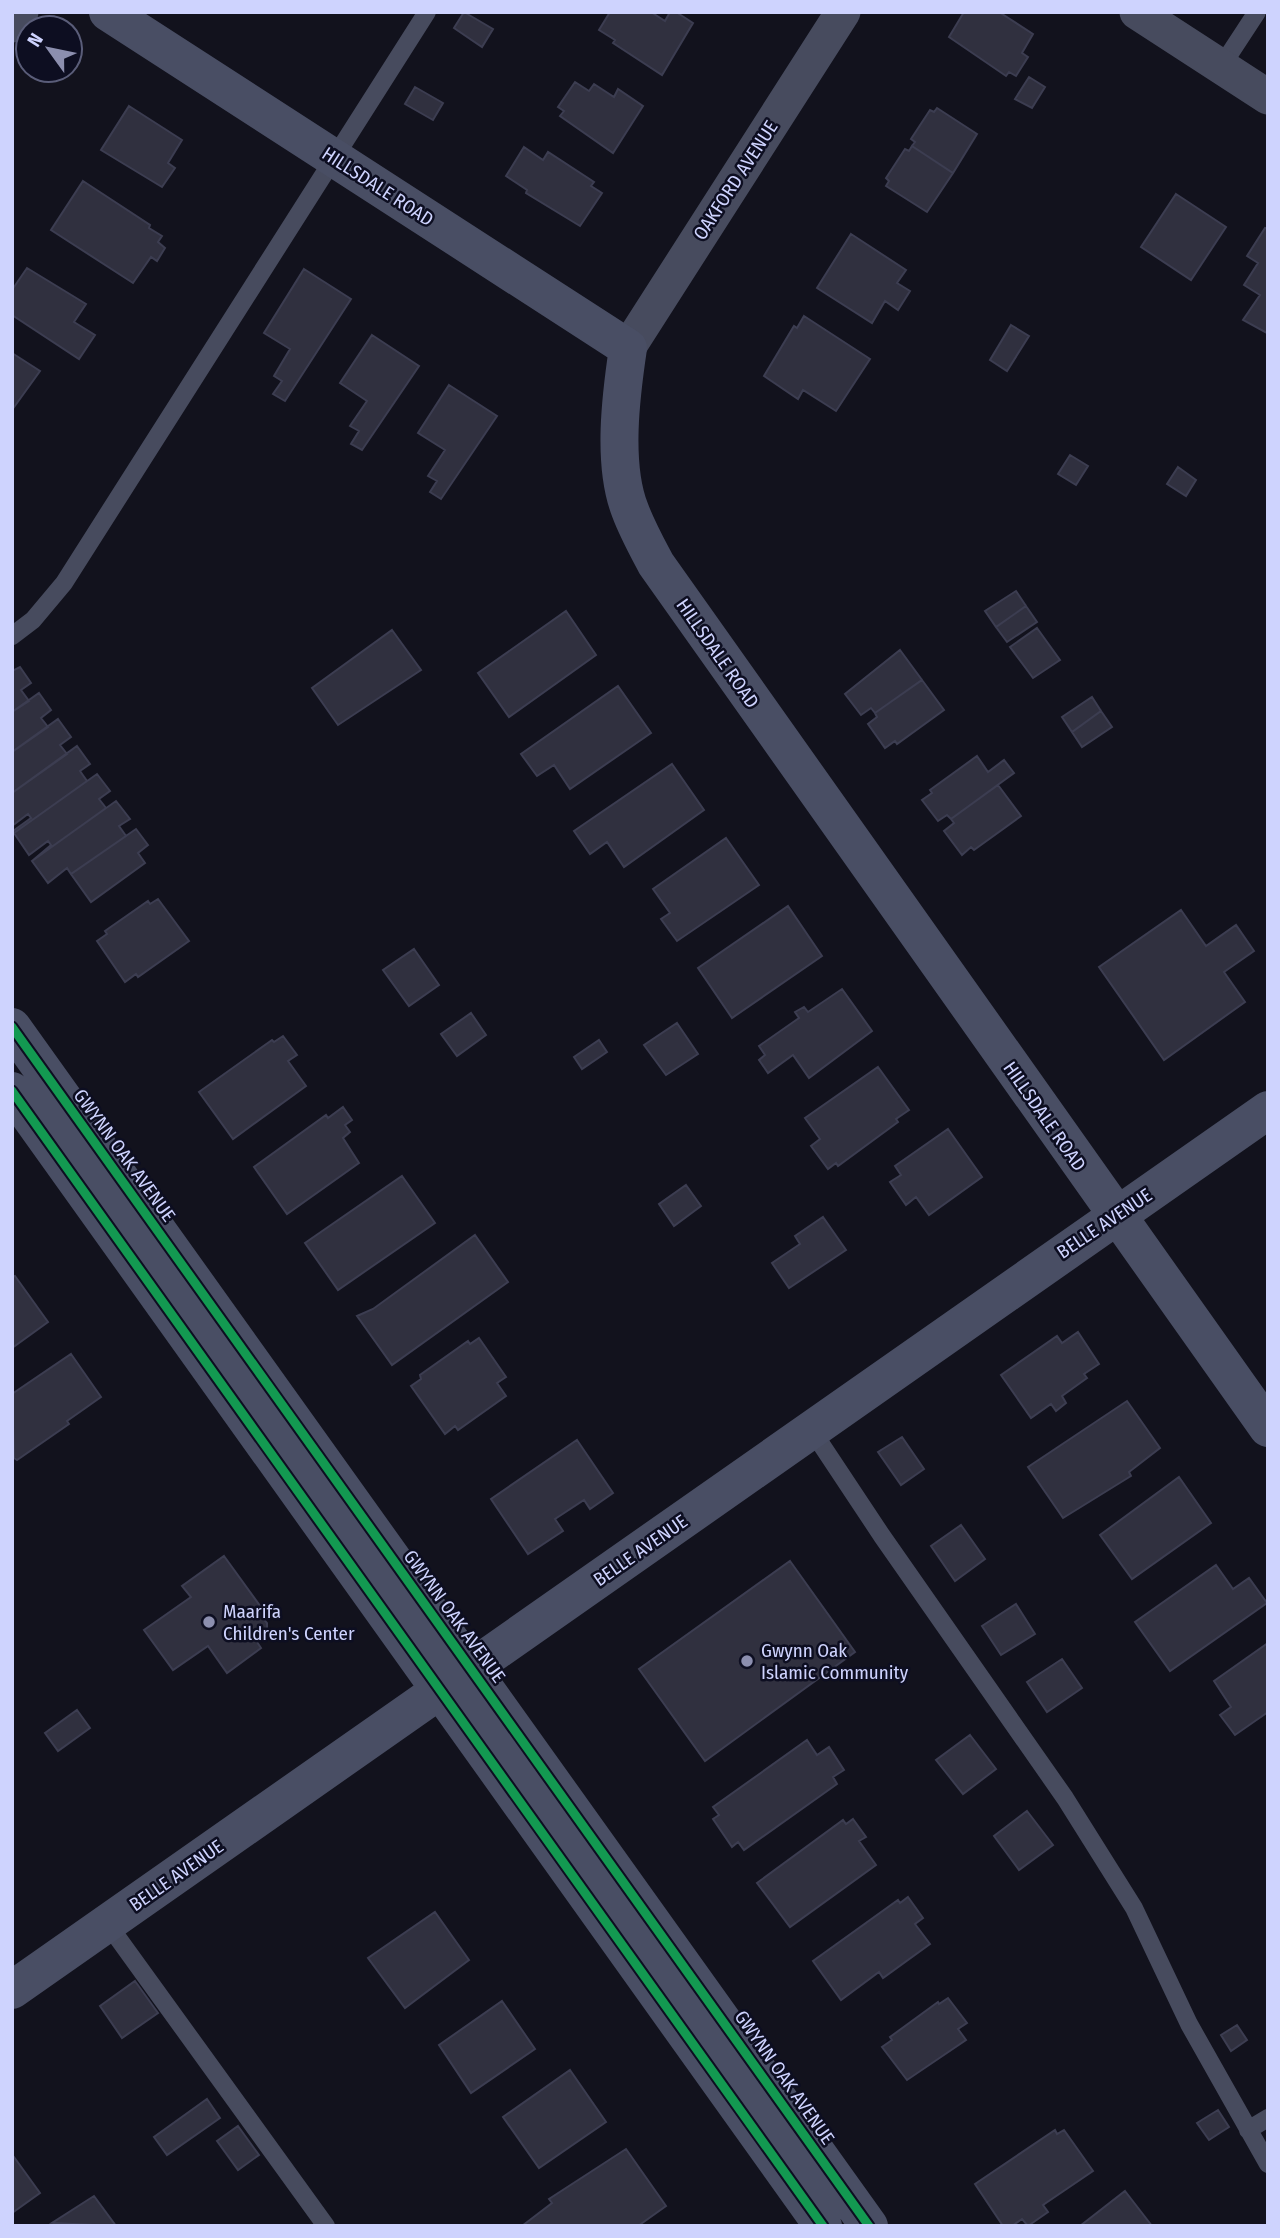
<svg xmlns="http://www.w3.org/2000/svg" width="1280" height="2238" viewBox="0 0 1280 2238" font-family="'Fira Sans Condensed',sans-serif">
<rect width="100%" height="100%" fill="#12121d"/>
<path fill="#30303f" stroke="#3c3d51" stroke-width="2" d="M464 12 493 29 482 47 454 28Z
M610 12H651L665 21 670 12H676L693 23 662 75 613 43 615 40 599 30Z
M964 12H999L1033 34 1022 53 1028 57 1016 76 1009 72 1006 76 949 37Z
M1029 77 1045 87 1032 108 1015 99Z
M575 82 589 91 594 84 614 97 618 89 643 106 613 153 560 116 564 111 558 107Z
M415 87 443 103 433 120 405 104Z
M129 106 182 140 168 163 175 168 162 187 101 150Z
M937 108 977 134 953 173 912 146 915 142 911 139 930 110 934 112Z
M912 146 953 173 927 212 886 186 889 181 886 178 905 149 909 151Z
M524 147 543 160 548 152 594 182 591 186 602 193 580 226 526 193 527 190 506 176Z
M83 181 150 225 149 228 162 236 158 242 165 248 157 261 151 257 133 283 51 230Z
M1176 194 1226 227 1191 280 1141 247Z
M1265 228 1268 229 1267 333 1243 320 1260 295 1244 285 1258 263 1247 256Z
M851 234 906 270 897 283 910 291 898 310 885 301 872 323 817 288Z
M27 268 86 304 74 322 95 335 79 359 12 315V290Z
M304 269 351 299 285 401 273 394 282 381 274 376 290 349 264 333Z
M804 316 870 359 836 411 803 390 798 399 764 376 794 326 797 328Z
M1011 325 1029 336 1007 371 990 360Z
M372 335 419 366 362 450 351 444 359 431 350 426 367 401 340 383Z
M12 353 40 371 12 410Z
M449 385 497 416 441 499 430 492 437 481 428 476 445 450 418 433Z
M1070 455 1088 466 1076 485 1058 474Z
M1178 467 1196 480 1186 496 1167 484Z
M1016 591 1026 606 996 627 985 611Z
M1026 606 1037 622 1007 642 996 627Z
M566 611 596 655 509 717 478 673Z
M1037 628 1060 660 1033 678 1010 647Z
M392 630 421 670 338 725 312 688Z
M900 650 922 680 875 713 871 708 861 715 845 694Z
M20 667 31 683 21 690 29 701 12 712V671Z
M922 680 944 710 897 744 895 741 885 748 868 724 877 717 875 713Z
M618 686 651 733 570 789 554 765 537 776 521 754Z
M39 693 51 710 41 718 48 727 12 752V712Z
M1092 697 1101 711 1072 732 1062 717Z
M1101 711 1112 727 1082 747 1072 732Z
M58 719 71 737 60 745 67 754 12 793V752Z
M77 746 90 764 80 771 87 781 14 833 13 831 31 818 28 814 12 826V793Z
M977 756 988 772 1004 760 1014 773 951 819 947 815 938 821 922 800 932 793 930 790Z
M672 764 704 810 624 867 607 842 590 854 574 831Z
M97 774 110 791 99 799 106 808 32 861 51 845 48 841 29 855 14 833Z
M998 785 1021 816 974 850 971 847 962 855 944 831 954 823 951 819Z
M116 801 130 819 119 826 126 836 71 874 67 868 48 883 32 861Z
M136 829 148 845 138 853 145 863 91 902 71 874Z
M726 838 759 885 677 941 661 919 670 913 653 889Z
M158 899 189 941 138 977 136 974 125 982 97 941 107 934 105 931 148 901 150 904Z
M788 906 822 956 732 1018 698 968Z
M1181 910 1206 946 1236 925 1254 951 1224 972 1245 1002 1164 1060 1099 967Z
M414 949 439 985 409 1006 383 970Z
M842 989 872 1031 809 1078 793 1055 768 1073 759 1060 765 1055 759 1046 799 1018 795 1012 804 1007 808 1012Z
M471 1013 486 1035 457 1056 441 1034Z
M677 1023 698 1054 666 1075 644 1045Z
M283 1036 297 1055 288 1061 306 1086 233 1139 199 1092 272 1040 274 1042Z
M599 1040 607 1052 582 1069 574 1057Z
M878 1067 909 1110 896 1119 898 1122 838 1166 836 1163 828 1169 811 1146 820 1139 805 1118Z
M343 1107 352 1120 345 1125 350 1132 343 1138 359 1163 287 1214 254 1167 326 1115 328 1118Z
M948 1129 982 1177 929 1215 916 1197 906 1205 890 1182 901 1175 895 1166Z
M402 1176 435 1223 338 1290 305 1243Z
M686 1185 701 1206 674 1226 659 1204Z
M823 1217 846 1250 789 1288 772 1263 800 1244 795 1236Z
M475 1235 508 1282 392 1365 357 1316 373 1309Z
M15 1276 48 1322 12 1348V1277Z
M1078 1332 1099 1364 1084 1374 1087 1378 1062 1396 1066 1403 1056 1411 1051 1404 1031 1418 1001 1375 1057 1336 1062 1343Z
M479 1338 506 1377 497 1383 506 1396 458 1430 455 1426 445 1434 411 1386 421 1379 420 1375 468 1341 470 1344Z
M71 1354 101 1397 67 1421 69 1424 17 1460 14 1458 12 1394Z
M1127 1401 1160 1448 1129 1472 1131 1476 1063 1518 1028 1467Z
M902 1437 924 1469 901 1485 878 1452Z
M577 1440 613 1493 590 1509 584 1500 555 1519 563 1531 528 1554 491 1499Z
M1179 1477 1211 1523 1132 1579 1100 1535Z
M961 1525 985 1559 955 1581 931 1546Z
M224 1556 266 1614 262 1617 267 1623V1632L257 1642 261 1648 227 1673 208 1646 173 1670 144 1630 191 1597 182 1586Z
M790 1561 855 1652 705 1761 639 1669Z
M1216 1565 1233 1589 1249 1578 1267 1603 1170 1671 1135 1622Z
M1016 1604 1035 1634 1001 1655 982 1626Z
M1268 1643V1712L1235 1735 1220 1715 1231 1707 1214 1681Z
M1062 1659 1082 1688 1047 1712 1027 1682Z
M77 1710 90 1728 58 1751 45 1733Z
M970 1735 996 1769 963 1794 936 1760Z
M807 1740 817 1755 829 1747 844 1770 833 1777 837 1784 744 1850 738 1842 732 1847 713 1819 719 1815 713 1807Z
M1027 1811 1053 1845 1019 1870 994 1836Z
M853 1819 866 1837 859 1841 876 1865 790 1927 757 1883 843 1820 846 1824Z
M908 1897 923 1918 915 1924 930 1944 883 1978 879 1972 841 2000 813 1961 898 1900 900 1903Z
M435 1912 469 1960 405 2008 368 1958Z
M135 1981 158 2013 122 2038 100 2006Z
M948 1998 967 2023 958 2029 966 2040 907 2080 882 2047 892 2040 890 2037 938 2002 939 2004Z
M502 2001 535 2049 471 2093 439 2045Z
M1237 2025 1247 2040 1231 2051 1221 2035Z
M570 2070 606 2122 539 2168 503 2117Z
M207 2099 220 2118 167 2155 154 2137Z
M1218 2110 1229 2127 1209 2140 1197 2123Z
M238 2126 259 2155 238 2170 217 2141Z
M1055 2130 1057 2134 1064 2130 1093 2171 1043 2205 1048 2212 1028 2226 1022 2219 1012 2226H1003L975 2184Z
M626 2149 666 2206 638 2226H522L552 2203 549 2199Z
M14 2157 40 2193 12 2213V2158Z
M1125 2191 1152 2226H1080Z
M94 2196 116 2226 52 2223Z"/>
<g fill="none" stroke-linecap="round" stroke-linejoin="round">
<path stroke="#474b5e" stroke-width="18" d="M1221 67 1257 12
M12 636 33 620 64 583 427 12
M811 1429 882 1536 1065 1798 1134 1908 1189 2024 1268 2164
M107 1923 326 2226
M1248 2130 1268 2118"/>
<path stroke="#474b5e" stroke-width="35" d="M1137 12 1268 97
M12 25 21 12
M628 348 843 12"/>
<path stroke="#494e64" stroke-width="38" d="M108 12 628 348C621 395 612 464 630 510 637 529 647 547 656 564L1268 1428
M12 1027 869 2226
M12 1091 823 2226
M12 1990 1268 1110"/>
<defs>
<path id="cycleway" d="M12 1027 869 2226
M12 1091 823 2226"/>
</defs>
<use href="#cycleway" stroke="#0d0e21" stroke-width="13"/>
<use href="#cycleway" stroke="#139951" stroke-width="9"/>
</g>
<g fill="#8c8faf" stroke="#0d0e21" stroke-width="2.5">
<circle cx="209" cy="1622" r="7"/>
<circle cx="747" cy="1661" r="7"/>
</g>
<g text-anchor="middle" stroke-width="5" stroke-linejoin="round" paint-order="stroke">
<g font-size="19" fill="#ced3fe" stroke="#0d0e21">
<text transform="translate(735 180) rotate(-57)" y="7">OAKFORD AVENUE</text>
<text transform="translate(378 186) rotate(33)" y="7">HILLSDALE ROAD</text>
<text transform="translate(718 653) rotate(55)" y="7">HILLSDALE ROAD</text>
<text transform="translate(1045 1116) rotate(55)" y="7">HILLSDALE ROAD</text>
<text transform="translate(125 1155) rotate(54)" y="7">GWYNN OAK AVENUE</text>
<text transform="translate(1104 1223) rotate(-34)" y="7">BELLE AVENUE</text>
<text transform="translate(640 1550) rotate(-35)" y="7">BELLE AVENUE</text>
<text transform="translate(455 1616) rotate(54)" y="7">GWYNN OAK AVENUE</text>
<text transform="translate(176 1875) rotate(-35)" y="7">BELLE AVENUE</text>
<text transform="translate(785 2077) rotate(55)" y="7">GWYNN OAK AVENUE</text>
</g>
<g font-size="19" fill="#ced3fe" stroke="#0d0e21" text-anchor="start">
<text x="223" y="1618">Maarifa<tspan x="223" dy="22">Children's Center</tspan></text>
<text x="761" y="1657">Gwynn Oak<tspan x="761" dy="22">Islamic Community</tspan></text>
</g>
</g>
<rect width="1280" height="2238" fill="none" stroke="#ced3fe" stroke-width="28"/>
<g transform="translate(49 49) rotate(303)"><circle r="33" fill="#0d0e21" stroke="#5a5d79" stroke-width="2"/>
<path d="M0-5L12 26L0 18L-12 26Z" fill="#8c8faf"/>
<text y="-10" font-size="19" font-weight="bold" text-anchor="middle" fill="#ced3fe">N</text>
</g>
</svg>
